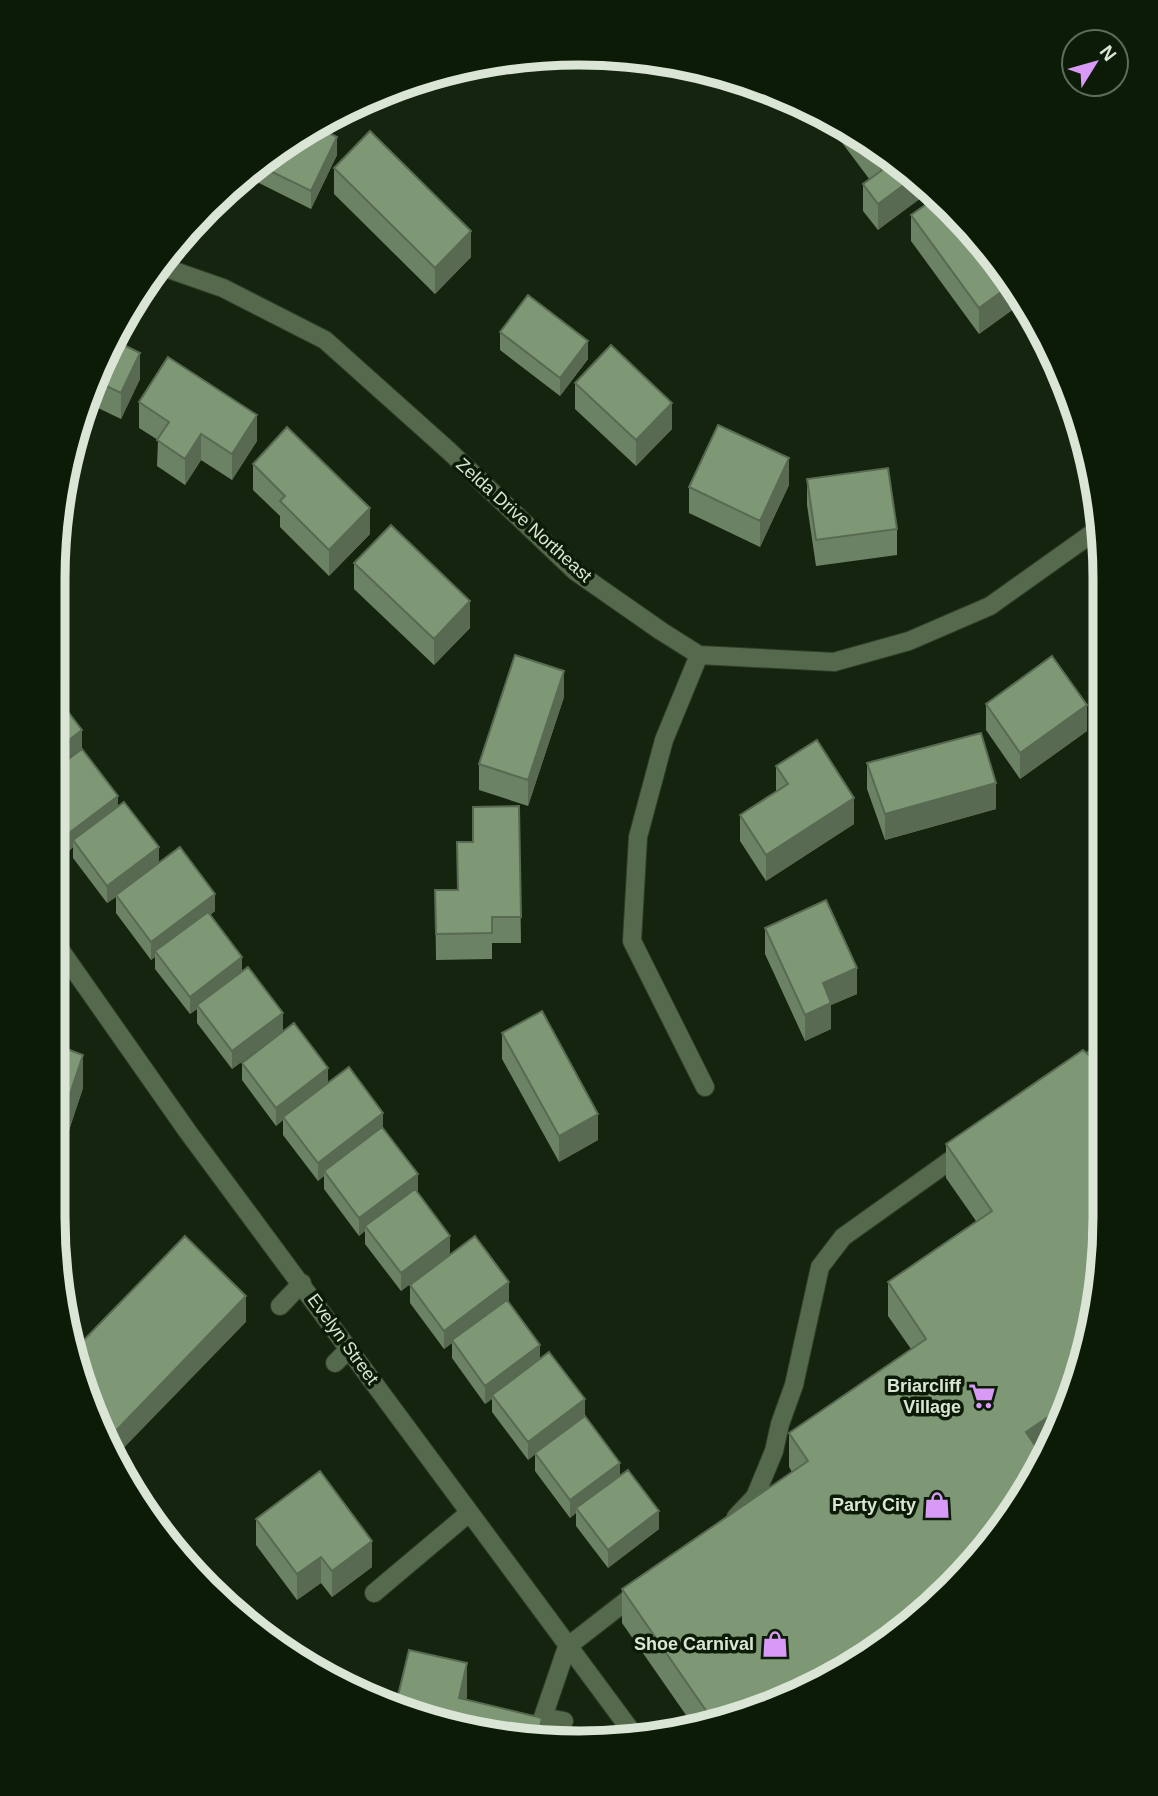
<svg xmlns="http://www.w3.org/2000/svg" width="1158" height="1796" viewBox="0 0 1158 1796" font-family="Arial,sans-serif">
<rect width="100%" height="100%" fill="#14240e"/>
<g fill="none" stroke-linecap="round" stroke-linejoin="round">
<defs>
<path id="minor" d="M160 266 223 288 325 340 449 451 575 571 661 631 699 655 834 662 909 641 990 606 1101 527
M699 655 664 740 638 837 632 941 705 1087
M54 941 188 1132 635 1736
M1074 1073 1102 1052
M280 1306 302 1283
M335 1363 350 1348
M736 1517 755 1497 774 1451 780 1424 794 1385 820 1267 843 1237 965 1150
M374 1593 469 1513
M564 1721 543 1717 567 1647 639 1591"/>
</defs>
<use href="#minor" stroke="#303f2a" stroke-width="20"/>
<use href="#minor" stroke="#556a4d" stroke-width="18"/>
</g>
<path fill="#6c8265" d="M834 119 842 123 926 183 878 230 863 211V184L870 180 834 132Z
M337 155 311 209 249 178V170L258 162Z
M334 168 471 257 435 294 334 194Z
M911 215 1019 294V305L979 334 911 241Z
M500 332 588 359 560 396 500 350Z
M107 346 140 379 121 419 98 408 88 428 83 426Z
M575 383 672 429 636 466 575 409Z
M139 402 257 441 232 480 201 460 185 485 157 466 158 440 139 428Z
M253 464 370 534 329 576 280 527V516L253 490Z
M807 479 897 529V555L816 566 807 505Z
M789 485 760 547 689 513V487Z
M354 563 470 628 434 665 354 589Z
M564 697 528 806 479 790V764Z
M986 704 1087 731 1020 779 986 730Z
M867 763 996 809 885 840 867 789Z
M776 766 854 824 766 881 740 841V815L776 792Z
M55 769 118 807 159 863 215 911 210 915 242 972 283 1031 232 1069 197 1023V1009L190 1014 155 969V957L151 960 116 913V897L107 903 73 858V847L69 851 55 833Z
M519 806 521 943H492V959L436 960 435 890H458L473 842Z
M765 928 857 994 831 1005V1029L805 1041 765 954Z
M502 1033 598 1140 559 1162 502 1059Z
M54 1044 83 1088 57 1166 67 1203 58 1231H55L52 1217Z
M1083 1050 1065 1419 1044 1453 871 1655 716 1725 695 1728 622 1623V1589L792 1472 789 1467V1433L911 1349 888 1316V1282L976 1221 946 1178V1144Z
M242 1063 328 1082 383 1129 450 1254 401 1291 365 1244V1231L359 1236 324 1189V1176L318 1181 283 1135V1120L276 1126 242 1080Z
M410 1285 509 1300 508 1301 540 1358 585 1416 620 1475 659 1529 608 1568 576 1526V1513L570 1518 535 1471V1454L528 1460 492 1412V1399L485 1404 452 1358V1343L444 1349 410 1303Z
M256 1519 372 1567 332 1597 321 1583 297 1600 256 1545Z"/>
<path fill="#586a52" d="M337 137V155L311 209V191Z
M916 176 926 183 932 190 878 230V204Z
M471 231V257L435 294V268Z
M1012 284 1019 294V305L979 334V308Z
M588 341V359L560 396V378Z
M140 353V379L121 419V393Z
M98 382V408L88 428V407L92 394Z
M672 403V429L636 466V440Z
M257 415V441L232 480V454Z
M201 434V460L185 485V459Z
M789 458V485L760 547V521Z
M370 508V534L329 576V550Z
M470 601V628L434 665V639Z
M564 671V697L528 806V780Z
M1087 705V731L1020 779V753Z
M82 730V748L55 768 56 750Z
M996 783V809L885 840V814Z
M118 796V814L73 840V847L69 851V833Z
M854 798V824L766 881V855Z
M159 847V865L116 895V897L107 903V886Z
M215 894V911L158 955 155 951V957L151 960V942Z
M242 957V975L197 1005V1009L190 1014V997Z
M857 968V994L831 1005V1029L805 1041V1015L823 983Z
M283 1013V1031L232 1069V1051Z
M83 1055V1088L53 1179V1145Z
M328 1068V1086L283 1117V1120L276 1126V1108Z
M383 1113V1131L324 1171V1176L318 1181V1163Z
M598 1114V1140L559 1162V1136Z
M67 1170V1203L58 1231V1198Z
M418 1174V1192L365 1226V1231L359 1236V1218Z
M450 1236V1254L401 1291V1273Z
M509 1282V1300L453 1342 452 1340V1343L444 1349V1331Z
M246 1296V1322L115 1457 107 1440Z
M540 1345V1363L492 1395V1399L485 1404V1386Z
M585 1399V1417L528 1460V1442Z
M1070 1402 1065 1419 1053 1439 1049 1433V1445L1044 1453 1026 1466V1432Z
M620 1463V1480L576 1508V1513L570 1518V1500Z
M659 1511V1529L608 1568V1550Z
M372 1541V1567L332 1597V1571Z
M321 1557V1583L297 1600V1574Z
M467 1663V1697L461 1724 459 1698Z
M542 1718V1738L538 1737Z"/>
<path fill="#7e9775" stroke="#586a52" stroke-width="2" d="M315 126 337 137 311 191 256 164Z
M852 130 916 176 878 204 863 184 882 170Z
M370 131 471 231 435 268 334 168Z
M938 196 996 258 1012 284 979 308 911 215Z
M528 295 588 341 560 378 500 332Z
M112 339 140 353 121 393 98 382 92 394 107 346Z
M611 345 672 403 636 440 575 383Z
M168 357 257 415 232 454 201 434 185 459 157 440 169 422 139 402Z
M718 425 789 458 760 521 689 487Z
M287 427 370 508 329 550 280 501 285 496 253 464Z
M888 468 897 529 816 540 807 479Z
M391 525 470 601 434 639 354 563Z
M515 655 564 671 528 780 479 764Z
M1052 656 1087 705 1020 753 986 704Z
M56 696 82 730 56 750Z
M981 733 996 783 885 814 867 763Z
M817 740 854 798 766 855 740 815 788 784 776 766Z
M82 749 118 796 69 833 55 815V769Z
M124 802 159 847 107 886 73 840Z
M519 806 521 917H492V933L436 934 435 890H458L457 842H473V807Z
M180 847 215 894 151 942 116 895Z
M826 900 857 968 823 983 831 1003 805 1015 765 928Z
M208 912 242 957 190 997 155 951Z
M248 967 283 1013 232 1051 197 1005Z
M542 1011 598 1114 559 1136 502 1033Z
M294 1023 328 1068 276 1108 242 1063Z
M54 1044 83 1055 53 1145Z
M1083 1050 1102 1067 1101 1285 1070 1402 1026 1432 1042 1456 975 1564 871 1655 716 1725 622 1589 808 1461 789 1433 926 1339 888 1282 992 1211 946 1144Z
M349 1067 383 1113 318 1163 283 1117Z
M382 1127 418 1174 359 1218 324 1171Z
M53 1165 67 1170 58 1198 53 1197Z
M415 1189 450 1236 401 1273 365 1226Z
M185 1236 246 1296 107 1440 80 1386 74 1350Z
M475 1236 509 1282 444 1331 410 1285Z
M507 1300 540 1345 485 1386 452 1340Z
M549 1352 585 1399 528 1442 492 1395Z
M585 1416 620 1463 570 1500 535 1453Z
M1062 1424 1053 1439 1049 1433Z
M628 1470 659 1511 608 1550 576 1508Z
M320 1471 372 1541 332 1571 321 1557 297 1574 256 1519Z
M409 1650 467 1663 459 1698 542 1718 538 1737 409 1715 395 1708Z"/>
<defs>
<symbol id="supermarket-bare" viewBox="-9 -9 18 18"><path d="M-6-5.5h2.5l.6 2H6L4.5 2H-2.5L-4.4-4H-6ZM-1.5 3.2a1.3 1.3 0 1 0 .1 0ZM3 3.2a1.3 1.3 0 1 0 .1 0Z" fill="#d99af7" stroke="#0b1b05" stroke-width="2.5" paint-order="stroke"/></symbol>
<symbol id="shop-bare" viewBox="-9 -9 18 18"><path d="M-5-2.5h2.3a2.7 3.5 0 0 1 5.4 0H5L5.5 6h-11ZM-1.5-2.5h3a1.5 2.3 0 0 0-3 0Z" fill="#d99af7" stroke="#0b1b05" stroke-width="2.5" paint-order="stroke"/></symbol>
</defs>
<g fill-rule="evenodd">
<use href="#supermarket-bare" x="963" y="1377" width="38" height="38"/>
<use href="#shop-bare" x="918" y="1486" width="38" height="38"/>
<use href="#shop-bare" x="756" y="1625" width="38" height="38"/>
</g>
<g text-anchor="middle" stroke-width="7" stroke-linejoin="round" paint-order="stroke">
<g font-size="18" fill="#dae5d6" stroke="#0b1b05">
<text transform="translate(524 520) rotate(42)" y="6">Zelda Drive Northeast</text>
<text transform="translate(343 1339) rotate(54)" y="6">Evelyn Street</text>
</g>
<g font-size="18" font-weight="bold" fill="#dae5d6" stroke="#0b1b05" text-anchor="end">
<text x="961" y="1392">Briarcliff<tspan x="961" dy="21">Village</tspan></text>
<text x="916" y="1511">Party City</text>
<text x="754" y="1650">Shoe Carnival</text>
</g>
</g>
<path d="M0 0H1158V1796H0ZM579 65H579A514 514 0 0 1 1093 579V1217A514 514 0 0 1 579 1731H579A514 514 0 0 1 65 1217V579A514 514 0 0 1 579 65Z" fill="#0b1b05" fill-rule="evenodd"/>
<path fill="none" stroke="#dae5d6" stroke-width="9" d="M579 65H579A514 514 0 0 1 1093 579V1217A514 514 0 0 1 579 1731H579A514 514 0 0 1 65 1217V579A514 514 0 0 1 579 65Z"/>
<g transform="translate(1095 63) rotate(53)"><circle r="33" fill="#0b1b05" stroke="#5e6c59" stroke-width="2"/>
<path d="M0-5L12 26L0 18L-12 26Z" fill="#d99af7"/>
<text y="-10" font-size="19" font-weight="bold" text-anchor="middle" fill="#dae5d6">N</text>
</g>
</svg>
